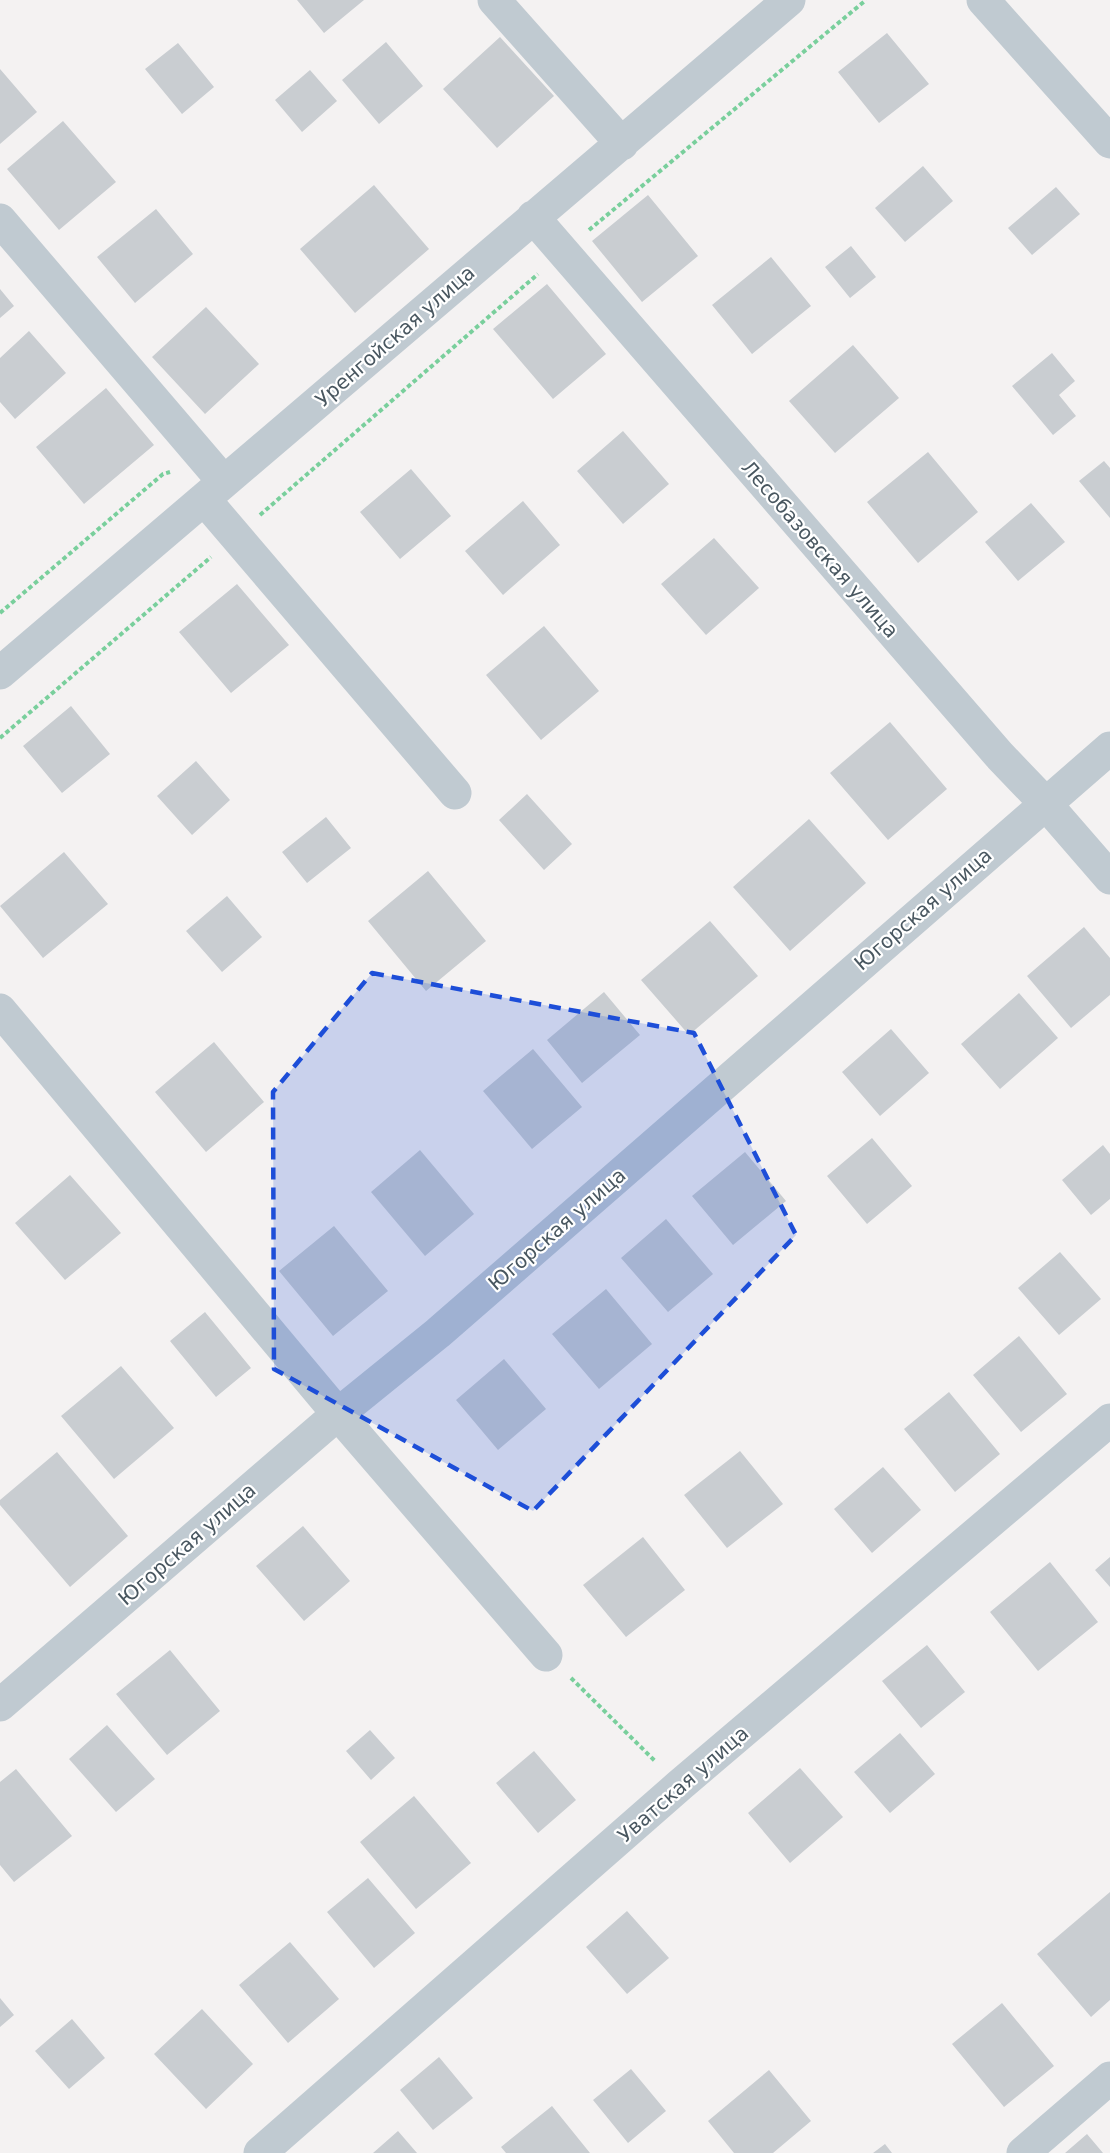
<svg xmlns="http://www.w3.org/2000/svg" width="1110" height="2153" viewBox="0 0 1110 2153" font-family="'DejaVu Sans',sans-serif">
<rect width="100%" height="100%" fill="#f4f2f2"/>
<path fill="#c9cdd1" d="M297 0H364L324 33Z
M887 33 929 84 879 123 838 72Z
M500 37 554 96 497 148 443 89Z
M386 42 423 86 379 124 342 80Z
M178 43 214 87 182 114 145 69Z
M0 69 37 112 0 144Z
M310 70 337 101 302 132 275 100Z
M63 121 116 182 59 230 7 169Z
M923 166 953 201 905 242 875 208Z
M374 185 429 249 355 313 300 249Z
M1056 187 1080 214 1032 255 1008 228Z
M648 195 698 256 642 302 592 241Z
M156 209 193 254 135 303 97 257Z
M851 246 876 277 850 298 825 267Z
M771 257 811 306 752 354 712 305Z
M547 284 606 354 553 399 493 329Z
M0 289 14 306 0 318Z
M206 307 259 364 205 414 152 357Z
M29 331 66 373 15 419 0 402V358Z
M853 345 899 398 835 453 789 401Z
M1052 353 1075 381 1059 395 1076 416 1053 435 1012 386Z
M106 388 154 445 84 504 36 447Z
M623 431 669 484 623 524 577 471Z
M928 452 978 512 918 563 867 502Z
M1104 461 1110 468V518L1079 481Z
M411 469 451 516 400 559 360 512Z
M523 501 560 545 503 595 465 551Z
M1031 503 1065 542 1018 581 985 542Z
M714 538 759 588 706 635 661 584Z
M237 584 289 645 231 693 179 632Z
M544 626 599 691 541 740 486 675Z
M71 706 110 754 62 793 23 746Z
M890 722 947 789 888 840 830 773Z
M196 761 230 800 192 835 157 796Z
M527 794 572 844 544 870 499 820Z
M326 817 351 848 307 883 282 852Z
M809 819 866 883 790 951 733 887Z
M64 852 108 904 43 958 0 906Z
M428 871 486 941 426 991 368 921Z
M227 896 262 937 222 972 186 931Z
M710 921 758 976 689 1035 641 980Z
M1084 927 1110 958V995L1071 1028 1027 976Z
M604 992 640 1035 582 1083 547 1040Z
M1019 993 1058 1038 1000 1089 961 1044Z
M891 1029 929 1073 880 1116 842 1072Z
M214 1042 264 1102 206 1152 155 1092Z
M533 1049 582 1107 532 1149 483 1091Z
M872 1138 912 1186 867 1224 827 1176Z
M1103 1145 1110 1154V1199L1091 1215 1062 1180Z
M420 1150 474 1214 425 1256 371 1192Z
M745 1152 786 1201 733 1245 692 1196Z
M70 1175 121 1233 65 1280 15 1223Z
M666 1219 713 1274 668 1312 621 1258Z
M334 1226 388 1291 333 1336 279 1271Z
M1060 1252 1101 1299 1059 1335 1018 1288Z
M606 1289 652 1344 599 1389 552 1334Z
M205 1312 251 1368 216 1397 170 1341Z
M1019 1336 1067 1394 1021 1432 973 1375Z
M504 1359 546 1409 498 1450 456 1400Z
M121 1366 174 1428 114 1479 61 1416Z
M949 1392 1000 1454 955 1492 904 1429Z
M740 1451 783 1504 727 1548 684 1495Z
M57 1452 128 1536 70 1587 0 1505V1500Z
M883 1467 921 1510 872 1553 834 1509Z
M303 1526 350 1581 304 1621 256 1566Z
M643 1537 685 1590 626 1637 583 1585Z
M1110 1557V1587L1095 1570Z
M1050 1562 1098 1622 1038 1671 990 1612Z
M927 1645 965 1692 921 1728 882 1681Z
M170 1650 220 1711 167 1755 116 1694Z
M107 1725 155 1779 116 1812 69 1759Z
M370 1730 395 1758 371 1780 346 1751Z
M900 1733 935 1774 890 1813 854 1772Z
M534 1751 576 1800 538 1833 496 1783Z
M800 1768 843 1817 790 1863 748 1813Z
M16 1769 72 1836 14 1882 0 1865V1782Z
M414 1796 471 1863 416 1909 360 1842Z
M368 1878 415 1933 374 1968 327 1912Z
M1110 1892V2000L1091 2017 1037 1954Z
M627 1911 669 1958 627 1994 586 1947Z
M290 1942 339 1999 288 2043 239 1985Z
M0 1998 14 2015 0 2027Z
M1002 2003 1054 2066 1004 2107 952 2044Z
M202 2009 253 2064 206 2109 154 2054Z
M72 2019 105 2058 69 2089 35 2051Z
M439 2057 473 2098 433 2130 400 2090Z
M631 2069 666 2111 628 2143 593 2100Z
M769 2070 811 2121 773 2153H734L708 2121Z
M552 2106 590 2153H506L501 2147Z
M398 2131 417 2153H373Z
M1087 2134 1103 2153H1065Z
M885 2144 892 2153H873Z"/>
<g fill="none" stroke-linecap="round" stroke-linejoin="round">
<path stroke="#79cf9c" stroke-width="4" stroke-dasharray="4.5 3" stroke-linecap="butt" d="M589 230 866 0
M260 515 538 274
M0 613 163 474 170 472
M0 738 211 557
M571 1678 655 1761"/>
<path stroke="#c0cad1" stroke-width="33" d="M494 0 622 144
M983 0 1110 142
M533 217 1000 756 1045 803 1110 878
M0 220 224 482
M204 499 455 793
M0 673 789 0
M0 1010 338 1414 546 1655
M0 1705 338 1414 438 1333 1110 748
M260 2153 680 1785 1110 1420
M1023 2153 1110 2078"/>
</g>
<path fill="#1d4ed8" fill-opacity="0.2" stroke="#1d4ed8" stroke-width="4.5" stroke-dasharray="12 8" stroke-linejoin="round" d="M372 973 694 1033 796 1235 533 1511 274 1369 273 1092Z"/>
<g text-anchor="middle" stroke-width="4.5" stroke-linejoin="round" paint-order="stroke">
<g font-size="20" fill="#495760" stroke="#fff">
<text transform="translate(395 336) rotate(-41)" y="7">Уренгойская улица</text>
<text transform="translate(820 549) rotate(49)" y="7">Лесобазовская улица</text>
<text transform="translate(923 909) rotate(-41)" y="7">Югорская улица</text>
<text transform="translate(557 1229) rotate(-41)" y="7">Югорская улица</text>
<text transform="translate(187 1544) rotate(-41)" y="7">Югорская улица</text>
<text transform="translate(683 1784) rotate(-41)" y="7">Уватская улица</text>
</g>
</g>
</svg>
